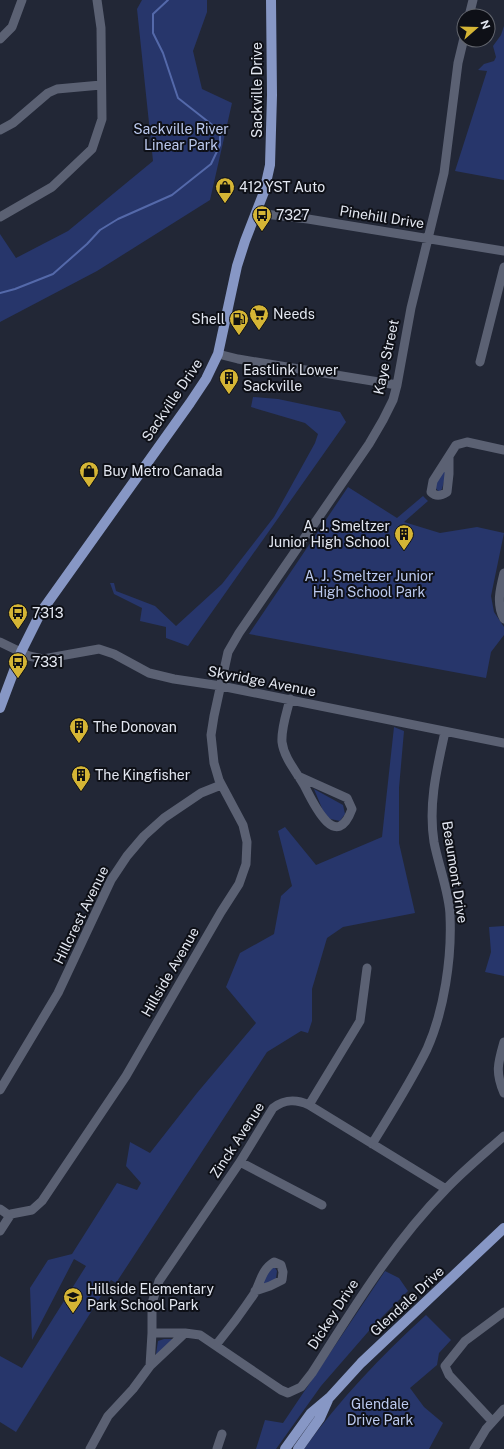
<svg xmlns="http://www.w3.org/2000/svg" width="504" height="1449" viewBox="0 0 504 1449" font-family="'Public Sans',sans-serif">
<rect width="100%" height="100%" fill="#222736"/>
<path fill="#27366b" d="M142 0H207V12L193 51 202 89 232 103 210 200 97 271 0 322V234L16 258 68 231 153 161 137 9Z
M504 26V180L455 171 487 71 478 70 484 64 494 61 496 57 493 46 501 35Z
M253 397 278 399 340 412 346 422 188 646 166 638V627L140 621 142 608 114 594 110 583H114L116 591 155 606 176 626 222 584 274 517 315 443 318 434 305 423 251 407Z
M447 470 442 489 439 492 434 486 442 472Z
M348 487 397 518 423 496 428 501 404 522 440 533 477 527 504 533 491 596 494 612 504 627V635L491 652 486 678 249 634Z
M394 727 404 731 399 788V843L415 913 343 927 327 938 312 989V1021L308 1033 301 1031 267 1052 116 1283 111 1280 16 1432 0 1422V1356L22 1368 86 1266 74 1259 32 1340 30 1288 48 1260 72 1254 117 1183 137 1190 141 1183 126 1166 130 1142 150 1153 197 1093 256 1023 226 987 240 953 274 934 281 896 292 886 278 831 285 827 316 865 382 837Z
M314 789 343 805 345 814 340 821 326 818Z
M504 926V976L485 972 491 952 489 927Z
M274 1266 277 1271 276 1278 267 1284H262L266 1273Z
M385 1271 399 1278 408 1291 374 1325 321 1386 276 1449H256L265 1420 283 1423Z
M426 1315 451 1340 439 1353 437 1365 410 1388 424 1407 443 1423 429 1449H304C340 1399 381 1356 426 1315Z
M164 1339H175L159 1357 156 1354 158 1341Z"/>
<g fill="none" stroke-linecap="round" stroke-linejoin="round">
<path stroke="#5469aa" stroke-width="2" d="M0 293 15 289 53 274 87 244 100 230 118 219 172 195 211 164 220 145V131L178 98 163 53 153 33V14L168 0"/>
<path stroke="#5b6173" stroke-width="9" d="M469 16 473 0
M0 39 12 27 22 0
M0 130 13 123 48 93 57 89 101 85
M256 213 308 219 504 251
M0 217 52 187 92 149 102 119 101 28 97 0
M218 354 238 359 397 385
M480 362 504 267
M449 457V474L447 492C441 496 436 497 431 492L433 481 456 445 467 442 504 450
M504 573C500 589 496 604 504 619
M0 642 29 656 43 659 99 649 114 654 149 673 174 679 221 686 504 743
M290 699C287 712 281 728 282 742 284 758 296 771 304 785 313 803 336 853 352 809L347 798 298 776
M504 1042C498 1063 495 1072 504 1093
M0 1090 58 993 111 880 127 856 144 836 164 818 201 793 221 785
M309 1105 360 1021 367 968
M372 1144C391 1113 411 1082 427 1049 444 1011 452 958 450 916 450 895 438 864 434 842 428 804 437 768 445 732
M240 1162 322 1205
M0 1209 10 1216
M0 1231 11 1214 32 1210 42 1201 126 1076 221 912 239 884 246 864 247 842 243 825 219 780 214 763 211 735 214 716 228 652 239 633 369 444 383 420 393 400 397 385 411 308 444 173 458 63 464 38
M152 1333H185L200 1335 281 1390 288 1393 301 1387 312 1373C353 1309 392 1244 446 1189 464 1170 485 1153 504 1136
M216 1345C230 1328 242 1312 254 1294 261 1282 261 1270 274 1262L281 1265 283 1272 282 1280 270 1286 255 1291
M150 1366 152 1333V1303L159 1281 240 1162 273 1108C285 1099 296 1099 309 1105L446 1189
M492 1421 449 1375 445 1366 465 1341 504 1312
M90 1449 108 1416 133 1389 150 1366 185 1333
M217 1449 222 1434
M474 1449 486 1429 504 1409"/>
<path stroke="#8797c5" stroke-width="10" d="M0 708 21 652 41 612 190 403 206 379 218 354 237 266 245 241 264 192 270 165 272 95 271 0
M285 1449 311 1413 330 1397 361 1363 504 1228
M298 1449 320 1418 328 1400"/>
</g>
<defs>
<symbol id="shop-pin" viewBox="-11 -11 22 30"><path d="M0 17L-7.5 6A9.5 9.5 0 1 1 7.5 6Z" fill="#d5b535" stroke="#0e1017"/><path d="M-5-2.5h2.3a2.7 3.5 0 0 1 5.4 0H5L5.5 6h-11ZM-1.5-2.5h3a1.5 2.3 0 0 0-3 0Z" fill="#111"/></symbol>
<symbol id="bus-pin" viewBox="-11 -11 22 30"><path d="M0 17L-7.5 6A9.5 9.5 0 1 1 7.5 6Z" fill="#d5b535" stroke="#0e1017"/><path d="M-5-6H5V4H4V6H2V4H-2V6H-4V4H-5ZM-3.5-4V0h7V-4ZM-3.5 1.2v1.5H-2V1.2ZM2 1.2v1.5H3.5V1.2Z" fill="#111"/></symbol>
<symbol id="supermarket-pin" viewBox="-11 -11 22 30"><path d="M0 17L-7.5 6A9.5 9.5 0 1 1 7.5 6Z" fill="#d5b535" stroke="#0e1017"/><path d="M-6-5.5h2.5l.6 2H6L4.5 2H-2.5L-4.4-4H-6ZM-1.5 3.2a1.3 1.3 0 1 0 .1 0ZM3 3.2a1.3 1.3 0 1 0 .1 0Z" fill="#111"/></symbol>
<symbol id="fuel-pin" viewBox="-11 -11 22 30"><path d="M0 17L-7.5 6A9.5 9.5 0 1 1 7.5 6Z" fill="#d5b535" stroke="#0e1017"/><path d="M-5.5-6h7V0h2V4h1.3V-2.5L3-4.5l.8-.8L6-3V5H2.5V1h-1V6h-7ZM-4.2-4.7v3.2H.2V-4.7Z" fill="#111"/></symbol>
<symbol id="building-pin" viewBox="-11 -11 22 30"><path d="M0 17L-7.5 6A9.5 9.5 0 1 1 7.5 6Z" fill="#d5b535" stroke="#0e1017"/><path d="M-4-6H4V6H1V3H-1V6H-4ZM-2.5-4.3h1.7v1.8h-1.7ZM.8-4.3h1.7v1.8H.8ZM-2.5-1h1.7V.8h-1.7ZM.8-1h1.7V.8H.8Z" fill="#111"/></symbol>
<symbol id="school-pin" viewBox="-11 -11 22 30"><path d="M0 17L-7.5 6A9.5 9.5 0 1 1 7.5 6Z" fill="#d5b535" stroke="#0e1017"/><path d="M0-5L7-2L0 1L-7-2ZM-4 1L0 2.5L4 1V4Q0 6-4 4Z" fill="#111"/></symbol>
</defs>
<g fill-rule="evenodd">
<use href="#shop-pin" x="214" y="176" width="22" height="30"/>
<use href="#bus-pin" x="251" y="204" width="22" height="30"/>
<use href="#supermarket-pin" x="248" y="303" width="22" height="30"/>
<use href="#fuel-pin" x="228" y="308" width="22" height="30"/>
<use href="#building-pin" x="218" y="367" width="22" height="30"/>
<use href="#shop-pin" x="78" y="460" width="22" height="30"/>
<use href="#building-pin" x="393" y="523" width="22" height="30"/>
<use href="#bus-pin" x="7" y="602" width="22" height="30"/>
<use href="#bus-pin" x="7" y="651" width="22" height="30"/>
<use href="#building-pin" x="68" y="716" width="22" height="30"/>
<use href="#building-pin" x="70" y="764" width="22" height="30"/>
<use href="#school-pin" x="62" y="1286" width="22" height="30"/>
</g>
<g text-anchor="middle" stroke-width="4" stroke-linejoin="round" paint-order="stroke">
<g font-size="14" fill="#e3e7f1" stroke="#0e1017">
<text transform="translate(257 90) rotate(-90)" y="5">Sackville Drive</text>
<text transform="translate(382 217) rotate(9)" y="5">Pinehill Drive</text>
<text transform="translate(386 357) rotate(-78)" y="5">Kaye Street</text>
<text transform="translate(172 400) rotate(-56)" y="5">Sackville Drive</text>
<text transform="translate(262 681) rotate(11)" y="5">Skyridge Avenue</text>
<text transform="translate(455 872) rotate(81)" y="5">Beaumont Drive</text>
<text transform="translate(81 915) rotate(-64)" y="5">Hillcrest Avenue</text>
<text transform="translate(170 972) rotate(-60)" y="5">Hillside Avenue</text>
<text transform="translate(237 1140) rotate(-57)" y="5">Zinck Avenue</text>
<text transform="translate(407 1301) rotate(-43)" y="5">Glendale Drive</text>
<text transform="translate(333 1314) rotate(-57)" y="5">Dickey Drive</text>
</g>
<g font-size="14" fill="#bbc9ee" stroke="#0e1017">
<text x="181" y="134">Sackville River<tspan x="181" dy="16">Linear Park</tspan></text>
<text x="369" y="581">A. J. Smeltzer Junior<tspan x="369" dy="16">High School Park</tspan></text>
<text x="380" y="1409">Glendale<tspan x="380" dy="16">Drive Park</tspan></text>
</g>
<g font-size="14" fill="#e3e7f1" stroke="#0e1017" text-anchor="start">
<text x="239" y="192">412 YST Auto</text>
<text x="276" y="220">7327</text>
<text x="273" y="319">Needs</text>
<text x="225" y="324" text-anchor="end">Shell</text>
<text x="243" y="375">Eastlink Lower<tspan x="243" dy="16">Sackville</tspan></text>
<text x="103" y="476">Buy Metro Canada</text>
<text x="390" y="531" text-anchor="end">A. J. Smeltzer<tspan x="390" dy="16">Junior High School</tspan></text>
<text x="32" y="618">7313</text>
<text x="32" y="667">7331</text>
<text x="93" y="732">The Donovan</text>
<text x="95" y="780">The Kingfisher</text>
<text x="87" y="1294">Hillside Elementary<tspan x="87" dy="16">Park School Park</tspan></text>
</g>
</g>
<g transform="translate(476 28) rotate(70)"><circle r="19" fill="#0e1017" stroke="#63666e"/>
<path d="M0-3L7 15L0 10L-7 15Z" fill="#d5b535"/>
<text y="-6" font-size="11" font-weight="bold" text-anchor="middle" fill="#e3e7f1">N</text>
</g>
</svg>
